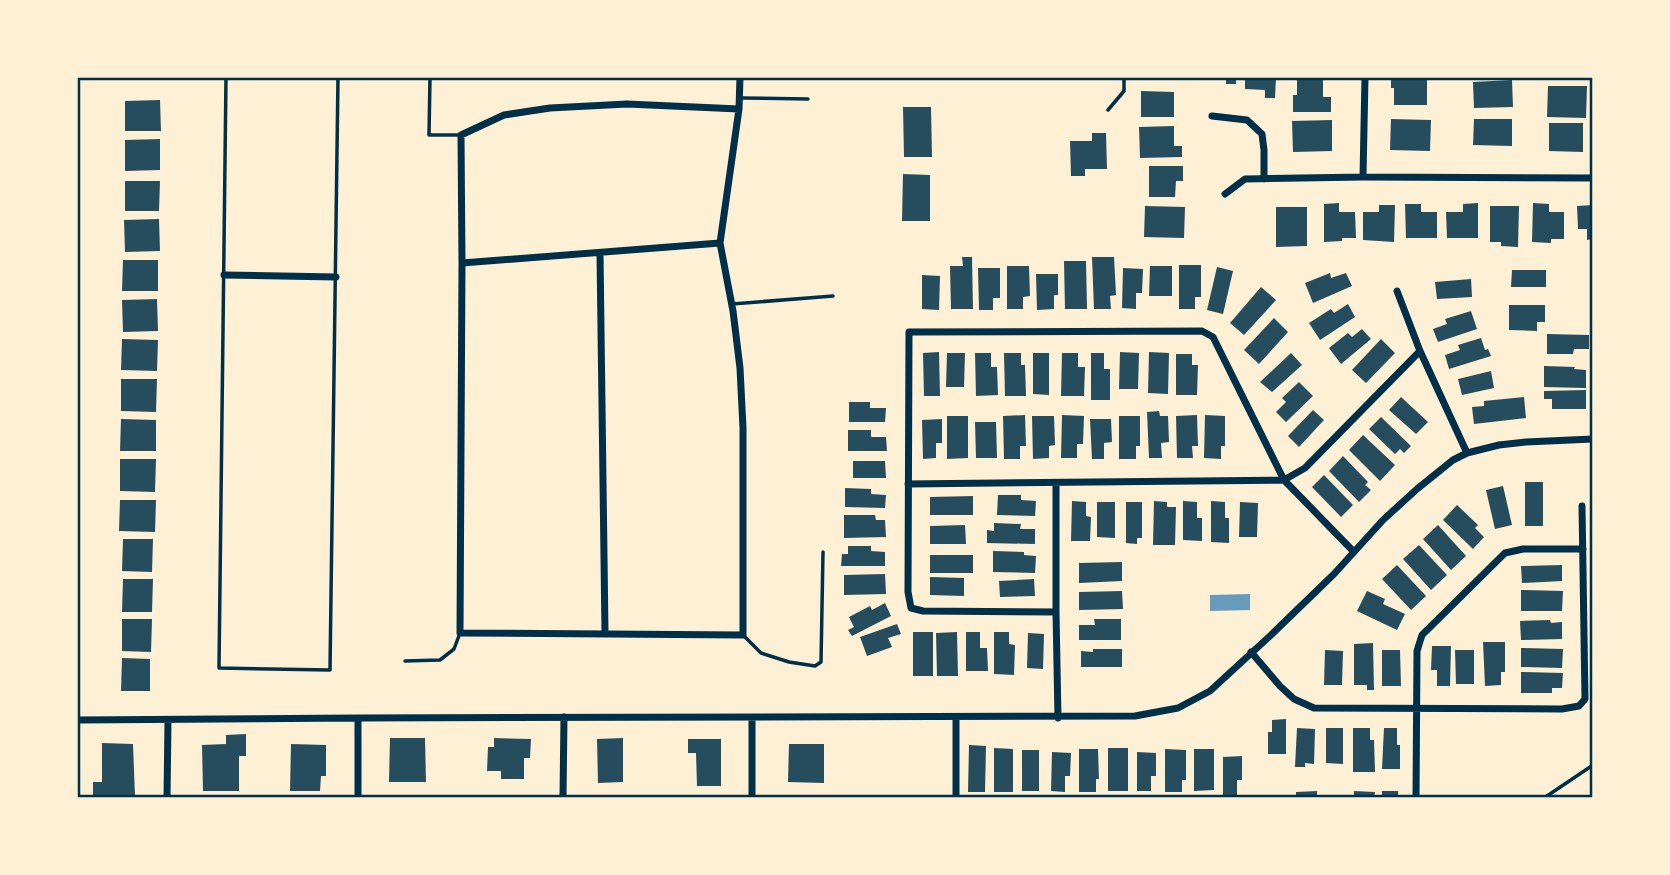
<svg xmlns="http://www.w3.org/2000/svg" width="1670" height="875" viewBox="0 0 1670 875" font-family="'Nunito Sans',sans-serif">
<rect width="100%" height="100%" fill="#fdf0d5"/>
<path fill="#669bbc" d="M1250 594V610L1210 611V595Z"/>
<path fill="#264d5e" d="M1226 77H1236V84H1226Z
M1245 77H1276L1275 98H1265V90L1245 89Z
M1391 77H1427V105H1394V88H1391Z
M1297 80H1323V97H1331V112H1293V95H1297Z
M1512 80 1513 107 1474 108 1473 82Z
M1548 86H1587L1586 118 1547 117Z
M1141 91 1174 92V117H1141Z
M160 100 161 131H125V101Z
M903 107H931L932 157H904Z
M1391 119 1431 120 1430 151 1390 150Z
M1474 119H1512V146L1473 145Z
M1332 120V151L1293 152 1292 121Z
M1549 123H1583V152L1549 151Z
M1174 126V146H1182V157L1140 158 1139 127Z
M1092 133H1106L1107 169H1085V176H1071L1070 141H1092Z
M160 139V170L125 171V140Z
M1149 166H1183V181H1176L1175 197H1149Z
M903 174 930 175V221H902Z
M125 181H160L159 211H125Z
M1339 203V212H1355L1356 238H1342V241L1324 242V204Z
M1478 203V238H1447L1446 212H1463V204Z
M1533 203 1549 204V212H1564V239H1551V243L1532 242Z
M1405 204H1421V212H1437V238H1406Z
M1379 205H1395L1394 242 1363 240V212H1379Z
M1593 205V239L1587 240V229H1578L1577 206Z
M1145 206 1185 207 1184 238 1144 237Z
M1490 206H1519L1518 247 1501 246V242H1490Z
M1276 207H1307V246L1276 247Z
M159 219 160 251 125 252 124 220Z
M962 257H972L973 309H951L950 266H963Z
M1092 257H1114L1116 295 1110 296 1111 309H1094Z
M123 260H158V291H122Z
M1064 261H1086L1087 309H1065Z
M1179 265H1201V297H1195V309H1179Z
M1007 266H1029L1030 296 1023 297V309H1007Z
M1150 266H1172V296H1149Z
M1217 267 1233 271 1223 314 1207 310Z
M978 268H1000V298H993V310H979Z
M1123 268 1143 269 1142 293H1136V309L1122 308Z
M1512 270H1546V287H1511Z
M1330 273 1331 278 1346 273 1352 286 1313 303 1305 283Z
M1036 274H1058V295H1054V309L1037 310Z
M922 275 940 276 939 310 922 309Z
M1471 279 1472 297 1437 299 1435 282Z
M1261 287 1276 300 1244 335 1230 323Z
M157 299 158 331 123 332 122 300Z
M1348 304 1355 317 1320 340 1309 323 1331 309 1334 313Z
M1509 305H1545V322H1537V331L1509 330Z
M1471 311 1477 329 1438 342 1433 329 1447 324 1445 319Z
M1274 318 1288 332 1259 364 1244 350Z
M1362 329 1371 339 1341 364 1329 348 1348 333 1352 337Z
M1547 334 1589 335V349H1574L1573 354H1547Z
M1481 338 1485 350 1488 349 1491 356 1449 369 1445 355 1460 350 1458 345Z
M122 339 158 340 157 371 121 370Z
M1381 339 1395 353 1366 383 1352 370Z
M939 352 940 396H924L923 353Z
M1120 352 1139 353 1138 389H1119Z
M1149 352 1169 353 1168 394 1148 393Z
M947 353H965L964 387H946Z
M975 353H991V367H997L998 395 976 396Z
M1004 353H1021V365H1025L1026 396H1005Z
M1033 353H1049V395L1033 394Z
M1062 353H1078V367H1085L1084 396H1061Z
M1091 353H1104V369H1110V400H1091Z
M1291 353 1302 365 1272 392 1260 382Z
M1176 354H1192V365H1198L1197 395H1176Z
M1544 366 1575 367 1574 369 1586 370V388L1544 387Z
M1491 371 1494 388 1462 395 1458 379Z
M121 379H157L156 412 121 411Z
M1299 382 1313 396 1286 422 1276 412 1286 402 1282 398Z
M1586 390V409H1552V399H1544V391Z
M1401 397 1428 422 1416 434 1389 410Z
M1524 397 1526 418 1474 424 1472 407 1484 406V401Z
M849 402H870V408H886L885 422H849Z
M1313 410 1324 420 1299 447 1288 436Z
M1159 411 1160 416H1168L1169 442 1161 443 1162 458H1149L1147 412Z
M1025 415 1026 446H1020V459H1004L1003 416Z
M1062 415 1084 416 1083 444H1077V458H1061Z
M1197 415 1198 446H1192L1193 458H1177L1176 416Z
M1205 415 1225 416V446H1221V459L1204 458Z
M947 416H968V458L947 459Z
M1032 416H1054L1055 445 1049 446V458L1033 459Z
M1119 416H1140V446H1136V459H1119Z
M1381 417 1411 446 1404 453 1400 449 1395 454 1369 429Z
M121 419 156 420V451H120Z
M942 419V443H936V458L923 459 922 420Z
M1090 419H1111L1112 442 1104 443V459H1092Z
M975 422H996L997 458H976Z
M848 430H871V437H886L887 451H848Z
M1363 435 1395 465 1380 481 1349 450Z
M1343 456 1368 482 1365 485 1371 490 1359 502 1329 471Z
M120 459H156L155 492 120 491Z
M853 461H885L886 478H853Z
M1324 475 1353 505 1341 517 1312 487Z
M1525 482H1543V526H1525Z
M1503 486 1512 525 1495 529 1486 490Z
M845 488 871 489V494L886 495 885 508 845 507Z
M998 495H1021V500L1036 501 1035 516 997 515Z
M973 496V515H930V497Z
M120 500H156L155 532 119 531Z
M1072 501 1086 502V516L1091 517 1090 541H1071Z
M1154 501 1167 502V507H1176L1175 545H1153Z
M1183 501 1197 502V518H1202V541L1183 540Z
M1211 501 1225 502V518H1229V543L1211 542Z
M1097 502H1115V538L1097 537Z
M1126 502H1142V538H1137V544L1126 543Z
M1240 502 1258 503 1257 537H1239Z
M1457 505 1478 525 1475 528 1484 537 1473 549 1443 520Z
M844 515H875L876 520H885L886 537 844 538Z
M994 523 1021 524 1020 529H1035V544L987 543V530L994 531Z
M965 525 966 544H930V526Z
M1438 525 1466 556 1451 570 1423 539Z
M123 539H153L152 572 122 571Z
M1419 545 1447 575 1431 590 1403 559Z
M848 546H871V551L885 552V566H841L842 554H848Z
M993 551 1024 552V555L1036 556 1035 573 993 572Z
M930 555H973V573H930Z
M1122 562V581L1079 583V563Z
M1397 565 1426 596 1411 610 1382 579Z
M1562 565V581L1522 583 1521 566Z
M885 574 886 594 844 595V575Z
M930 577 964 578V596L930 595Z
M123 579H153L152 612H122Z
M1034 579 1035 596 1000 597 999 581Z
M1521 590 1563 591 1562 611H1521Z
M1122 591 1123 609 1079 610V592Z
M1367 591 1385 599 1383 604 1405 614 1397 630 1357 611Z
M885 603 891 616 852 636 848 630 854 627 849 617 870 606 872 610Z
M122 619H152L151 652 122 651Z
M1094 619H1121V640H1079V625H1095Z
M1550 620 1551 623 1562 622V639L1521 640 1520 621Z
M897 624 901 634 888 638 892 647 867 656 860 637Z
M913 632H933V676H913Z
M957 632 958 676H937L936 633Z
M966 632H980V648H987L988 671H966Z
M994 632H1009V644L1015 645 1014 675 994 674Z
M1028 633 1044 634 1043 669 1027 668Z
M1483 642H1505V672H1501V685L1485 686Z
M1373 643 1374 690H1367V685H1354V644Z
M1432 646H1451L1450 686H1437V670H1431Z
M1521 648 1563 649 1562 668 1521 667Z
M1093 649H1122V667H1081V651L1093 652Z
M1325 650 1343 651 1342 685H1324Z
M1382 650H1400L1401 686H1382Z
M1455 650H1474V684H1456Z
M122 658 150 659V691H121Z
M1521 672 1563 673 1562 688H1552V693H1521Z
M1286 719V754H1268V732H1272V720Z
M1297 728 1315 729 1314 764 1305 763V767H1295Z
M1326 728H1343V764L1326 763Z
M1353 728H1370V740H1374L1375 772H1353Z
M1384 728H1397V745H1400V769H1382Z
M246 734V756H239V791H203L202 745 226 744V735Z
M390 738H425L426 782H389Z
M494 738 531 739 530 758H524V779H501V771H487L488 747H494Z
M623 738V782L598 783 597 739Z
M688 739H721V786H697L696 753H688Z
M102 743 133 744 135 796H93V782H102Z
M291 744 326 745V776H321L320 791H290Z
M789 744H824V783L788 782Z
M969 745 986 746 985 792H968Z
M994 748 1013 749V792H994Z
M1108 748H1128V791H1108Z
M1079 749H1098L1099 779H1096V792H1079Z
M1165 749 1186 750V780H1182V792H1165Z
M1194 749H1214V790L1194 791Z
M1022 750H1039V791H1022Z
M1052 752 1071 753 1070 776H1065V792L1051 791Z
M1137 752 1156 753V776H1151V791H1137Z
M1242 756V780H1237V796H1223V757Z
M1317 791V798H1296V792Z
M1354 791 1375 792 1374 798H1354Z
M1382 791H1398V798H1382Z"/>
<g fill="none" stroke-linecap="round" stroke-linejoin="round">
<path stroke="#003049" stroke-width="3.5" d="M226 77 219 668 330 670 338 77
M430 77 429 135H461
M741 98 808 99
M1108 110 1124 91V77
M732 304 833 296
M743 635 761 653 789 662 815 666 821 662 823 552
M405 661 440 660 454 649 460 633
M1544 798 1593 765"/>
<path stroke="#003049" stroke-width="7" d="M739 109 627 104 550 108 504 115 461 135 462 263 460 633 743 635V428L740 368 733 311 720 243 739 109 740 77
M1212 116 1247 120 1262 134 1264 150V179
M1363 177 1365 77
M1225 194 1245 179 1363 177 1593 178
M600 253 605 633
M462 263 720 243
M224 275 336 277
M1397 291 1420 351 1467 453
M1056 483V612L1058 718
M908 484 1284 480 1305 468 1420 351
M1056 612 923 611 911 608 908 592 909 332 1202 331 1213 337 1284 480 1354 552
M1251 652 1280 686 1294 699 1314 708 1562 709 1579 706 1585 699 1582 506
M358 718V798
M752 718V798
M956 718V798
M77 720 358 718 1135 716 1178 708 1210 691 1271 635 1334 574 1383 520 1417 489 1453 460 1467 453 1499 445 1526 442 1593 439
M167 798 168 720
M563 798 564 717
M1416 798 1417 651 1422 635 1505 553 1523 549H1583"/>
</g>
<rect width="1670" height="875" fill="none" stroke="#fdf0d5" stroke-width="158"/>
<rect x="79" y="79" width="1512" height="717" fill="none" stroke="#003049" stroke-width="2.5"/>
</svg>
